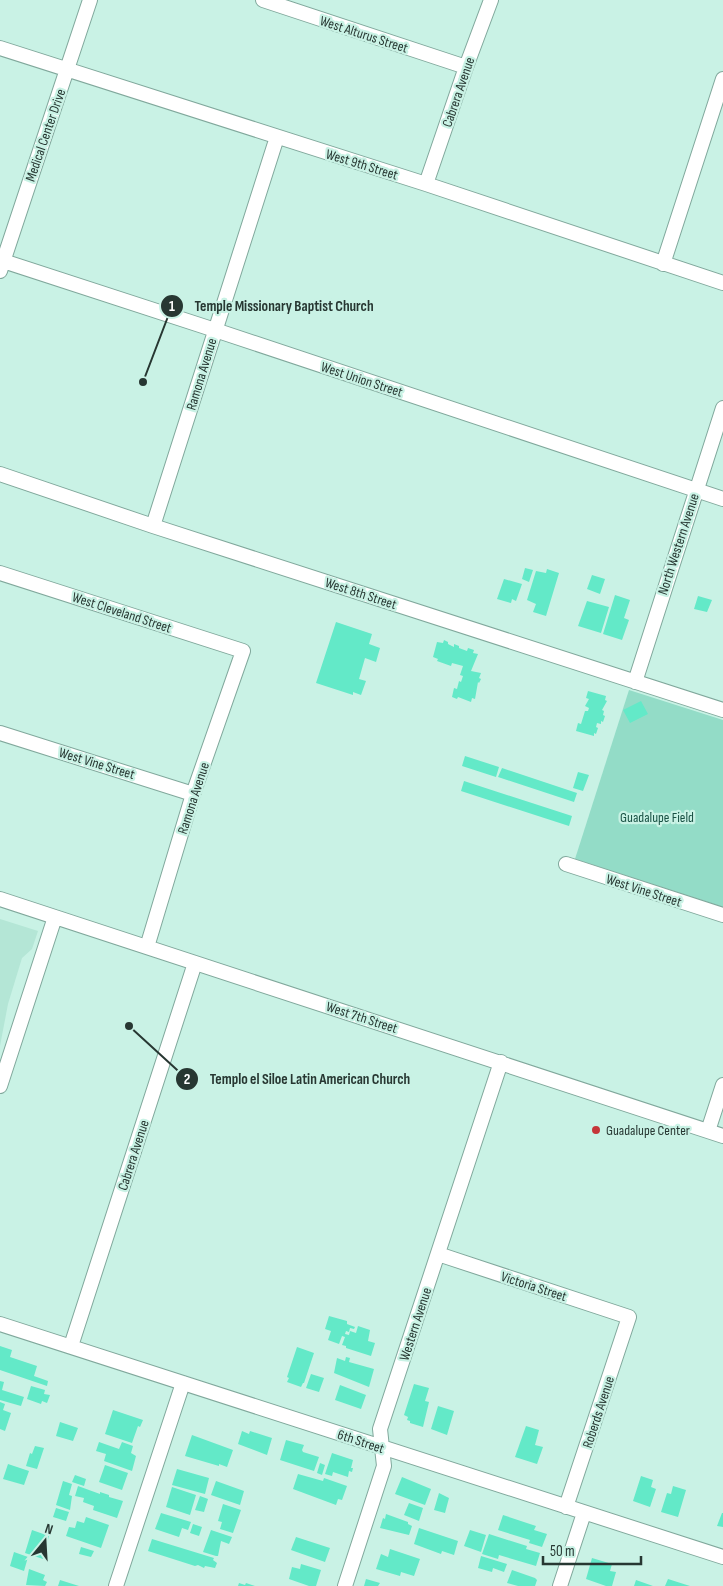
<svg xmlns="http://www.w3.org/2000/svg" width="723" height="1586" viewBox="0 0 723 1586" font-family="'Sofia Sans Condensed',sans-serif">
<rect width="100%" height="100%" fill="#c9f2e5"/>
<path fill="#b4e6d6" d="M0 919 38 931 32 949 22 958 8 1004 0 1046Z"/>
<path fill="#93dcc7" d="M629 690 723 720V907L575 859Z"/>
<path fill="#63e9c8" d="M525 568 533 570 529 582 522 579Z
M547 569 559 573 546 616 533 612 536 604 527 600 536 571 546 573Z
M592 575 605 579 600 594 587 589Z
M504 579 522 584 516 601 512 599 511 603 497 599Z
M615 595 630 600 624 618 629 620 622 640 603 634Z
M698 596 712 600 707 612 694 609Z
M587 601 609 607 601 633 578 626Z
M336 622 372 634 369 644 380 648 376 662 365 658 359 679 366 681 361 695 353 692V695L316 683Z
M444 640 448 642V644L454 647V644L459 646V648L467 651 468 648 474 650 473 653 478 654 471 671 481 673 479 678 481 679 479 683 478 682 475 699 472 698 471 702 458 697 457 699 452 697 454 688 457 689 459 681 461 682 463 676 460 675 463 666 452 663 451 666 437 661 438 659 433 657 437 642 443 643Z
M588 691 606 696 605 700 607 701 602 710 604 711 603 715 605 716 603 722 601 721V724L597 723 596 727 598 728 596 734 594 733V736L576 731 578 723 581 724 585 711H588L589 708 585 706 589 699 586 698Z
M641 701 648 714 630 723 623 710Z
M465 756 499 767 496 777 462 766Z
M502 768 577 793 574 802 498 777Z
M578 772 589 775 583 791 573 788Z
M464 781 572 816 569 826 461 791Z
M329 1316 347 1321V1324L355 1327 354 1329 350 1328 349 1332 346 1331 345 1334 349 1335 350 1331 356 1333 358 1326 370 1330 368 1341 375 1343 371 1356 346 1348V1346L342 1345 345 1337 342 1336 339 1344 328 1340 331 1331 325 1329Z
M0 1346 12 1350 10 1357 37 1366 34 1376 48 1381 47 1386 0 1370Z
M297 1347 314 1353 304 1383H303L301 1387 287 1382 289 1378 287 1377Z
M346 1357 350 1358 349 1362 374 1369 369 1387 334 1373 337 1358 345 1361Z
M311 1374 324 1378 319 1392 306 1388Z
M0 1381 4 1382 2 1390 24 1397 21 1406 0 1400Z
M414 1384 429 1388 425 1401 429 1402 423 1427 410 1423V1421L407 1420 408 1417 404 1415Z
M340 1385 366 1395 361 1409 335 1400Z
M31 1386 45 1390 44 1394 50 1395 47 1403 42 1401 41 1404 27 1399Z
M0 1402 5 1404 3 1410 11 1413 5 1431 0 1429Z
M438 1406 454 1411 447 1435 431 1429Z
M113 1410 143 1420 140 1427 138 1426 132 1443 105 1434Z
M60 1422 78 1428 73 1441 56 1436Z
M526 1426 539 1430 535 1445 543 1447 537 1464 515 1457Z
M242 1431 249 1434 250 1431 272 1438 267 1455 238 1444Z
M192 1435 233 1450 227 1467 219 1464V1466L185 1456Z
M286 1440 304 1445 302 1450 303 1452 319 1457 314 1471 280 1460Z
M99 1442 119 1449 122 1442 133 1446 131 1453 136 1456 132 1471 104 1461 106 1454 96 1451Z
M35 1446 44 1448 37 1469 26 1466 30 1453 32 1454Z
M332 1453 353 1460 351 1468H353L352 1472 349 1471 348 1477 333 1472 332 1476 325 1474Z
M320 1463 325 1465 322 1475 317 1473Z
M8 1464 29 1471 24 1485 3 1479Z
M105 1465 128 1473 122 1490 99 1482Z
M177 1469 209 1478 205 1494 172 1485Z
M298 1474 323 1481 324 1478 347 1486 342 1500 338 1499 336 1505 293 1489Z
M75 1475 86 1479 84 1486 72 1482Z
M641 1476 653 1480 651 1487 656 1489 650 1507 633 1501Z
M402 1477 431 1489 425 1505 395 1494Z
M63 1481 72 1484 69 1495 72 1496 70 1510 56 1505Z
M216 1481 244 1491 240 1505 211 1495Z
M78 1486 100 1494V1492L109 1495V1497L123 1501 117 1518 93 1510 94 1506 83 1502 84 1498 75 1496Z
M673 1486 686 1490 678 1517 661 1512 667 1493 671 1494Z
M172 1487 196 1495 190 1515 166 1507Z
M439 1493 449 1498 445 1513 434 1510Z
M200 1496 208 1499 204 1512 195 1510Z
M409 1503 423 1508 419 1521 404 1515Z
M223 1504 241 1510 233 1533 220 1529 222 1522 218 1521Z
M56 1508 69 1512 66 1521 53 1517Z
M161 1513 191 1522 188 1530 182 1528 179 1537 155 1529Z
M722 1513H723V1527L717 1526Z
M386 1514 408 1522V1524L412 1526 409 1535 380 1528 383 1518 385 1519Z
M503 1515 536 1526 534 1530 547 1534 542 1547 529 1543 530 1540 498 1530Z
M86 1517 109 1525 101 1548 66 1536 69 1527 75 1528 77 1521 84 1523Z
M193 1524 202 1527 199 1536 190 1533Z
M419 1528 458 1541 454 1555 442 1551 441 1554 414 1544Z
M32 1530 49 1536 43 1559 25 1553Z
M211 1530 232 1537 229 1544 221 1541 218 1556H216L203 1552Z
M470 1530 486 1535 481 1552 464 1546Z
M489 1534 527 1546 526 1549 540 1553 536 1566 499 1555 498 1559 482 1554Z
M296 1537 330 1548 325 1562 291 1550Z
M152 1539 214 1558 213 1560 217 1563 215 1568 205 1566 204 1568 198 1565 195 1566 148 1551Z
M81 1547 94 1551 91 1557 79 1554Z
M390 1549 420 1559 414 1576 401 1572 400 1576 376 1569 381 1554 388 1557Z
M14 1552 28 1557 24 1571 10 1566Z
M481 1556 507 1564 504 1572 493 1568 492 1572 478 1568Z
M592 1558 612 1564 610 1571 616 1572 612 1586H606L586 1579Z
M301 1564 321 1570 316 1586H309L289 1579 292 1567 300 1569Z
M29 1569 45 1575 43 1580 47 1582 45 1586 26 1585Z
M512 1570 535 1578 537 1580 535 1586H518L507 1583Z
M366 1579 380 1583 378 1586H364Z
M668 1579 690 1586H665Z
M60 1580 79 1586H58Z
M636 1580 653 1586H634Z
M239 1583 245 1585 246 1583 255 1586H238Z"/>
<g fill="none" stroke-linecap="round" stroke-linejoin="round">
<defs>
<path id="minor" d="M263 0 466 67
M0 48 426 184 723 283
M426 184 466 67 491 0
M0 260 215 330 723 499
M663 264 723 79
M0 271 90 0
M0 474 153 526 723 710
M153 526 277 137
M0 573 243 651 193 794 147 947
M635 682 723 408
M0 733 193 794
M566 864 723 915
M0 899 723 1136
M0 1086 55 917
M708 1131 723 1085
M438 1254 629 1317 566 1507
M0 1324 723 1557
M71 1346 195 963
M116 1586 183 1383
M345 1586 384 1466 380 1429 501 1062
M560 1586 584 1513"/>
</defs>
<use href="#minor" stroke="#81a89c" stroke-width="16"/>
<use href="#minor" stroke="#fff" stroke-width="14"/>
</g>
<circle fill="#c53639" stroke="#c9f2e5" stroke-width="2" cx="596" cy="1130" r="5"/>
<g text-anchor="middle" stroke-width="4.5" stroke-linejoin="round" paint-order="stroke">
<g font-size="14" fill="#273732" stroke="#c9f2e5">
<text transform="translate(364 34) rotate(18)" y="5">West Alturus Street</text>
<text transform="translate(458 92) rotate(-71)" y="5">Cabrera Avenue</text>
<text transform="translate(45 135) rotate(-71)" y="5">Medical Center Drive</text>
<text transform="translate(362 164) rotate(17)" y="5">West 9th Street</text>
<text transform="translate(201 374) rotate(-73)" y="5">Ramona Avenue</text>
<text transform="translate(362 379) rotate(18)" y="5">West Union Street</text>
<text transform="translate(678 544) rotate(-72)" y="5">North Western Avenue</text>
<text transform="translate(361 593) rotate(18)" y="5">West 8th Street</text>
<text transform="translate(122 612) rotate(18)" y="5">West Cleveland Street</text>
<text transform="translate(97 763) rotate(17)" y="5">West Vine Street</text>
<text transform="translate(193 798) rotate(-72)" y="5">Ramona Avenue</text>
<text transform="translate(644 890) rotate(18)" y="5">West Vine Street</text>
<text transform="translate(362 1017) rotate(18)" y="5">West 7th Street</text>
<text transform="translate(133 1155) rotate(-72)" y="5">Cabrera Avenue</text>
<text transform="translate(534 1286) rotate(18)" y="5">Victoria Street</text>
<text transform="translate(415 1324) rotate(-72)" y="5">Western Avenue</text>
<text transform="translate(598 1412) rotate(-72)" y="5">Roberds Avenue</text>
<text transform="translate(361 1441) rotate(18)" y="5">6th Street</text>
</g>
<g font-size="14" fill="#185043" stroke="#c9f2e5">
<text x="657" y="822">Guadalupe Field</text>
</g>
<g font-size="14" fill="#273732" stroke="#c9f2e5" text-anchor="start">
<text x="606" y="1135">Guadalupe Center</text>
</g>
</g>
<path fill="none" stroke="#273732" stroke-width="2" d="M143 382L172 306M129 1026L187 1079"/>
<g fill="#273732" stroke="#c9f2e5" stroke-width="2">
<circle cx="143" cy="382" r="5"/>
<circle cx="129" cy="1026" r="5"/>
<circle cx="172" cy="306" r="12"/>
<circle cx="187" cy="1079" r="12"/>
</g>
<g font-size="15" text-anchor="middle" font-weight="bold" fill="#fff">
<text x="172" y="311">1</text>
<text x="187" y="1084">2</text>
</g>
<g font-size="15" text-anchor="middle" font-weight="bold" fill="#273732" stroke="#c9f2e5" stroke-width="4.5" stroke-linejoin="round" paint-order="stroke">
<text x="284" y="311">Temple Missionary Baptist Church</text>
<text x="310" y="1084">Templo el Siloe Latin American Church</text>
</g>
<g transform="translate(45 1541) rotate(18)" stroke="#c9f2e5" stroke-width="4" paint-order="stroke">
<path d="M0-4L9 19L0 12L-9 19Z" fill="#273732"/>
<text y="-8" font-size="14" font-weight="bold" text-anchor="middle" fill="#273732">N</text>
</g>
<path d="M543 1556v8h98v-8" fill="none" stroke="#273732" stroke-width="2.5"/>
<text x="550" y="1556" font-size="15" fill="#273732" stroke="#c9f2e5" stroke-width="4" paint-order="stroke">50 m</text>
</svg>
